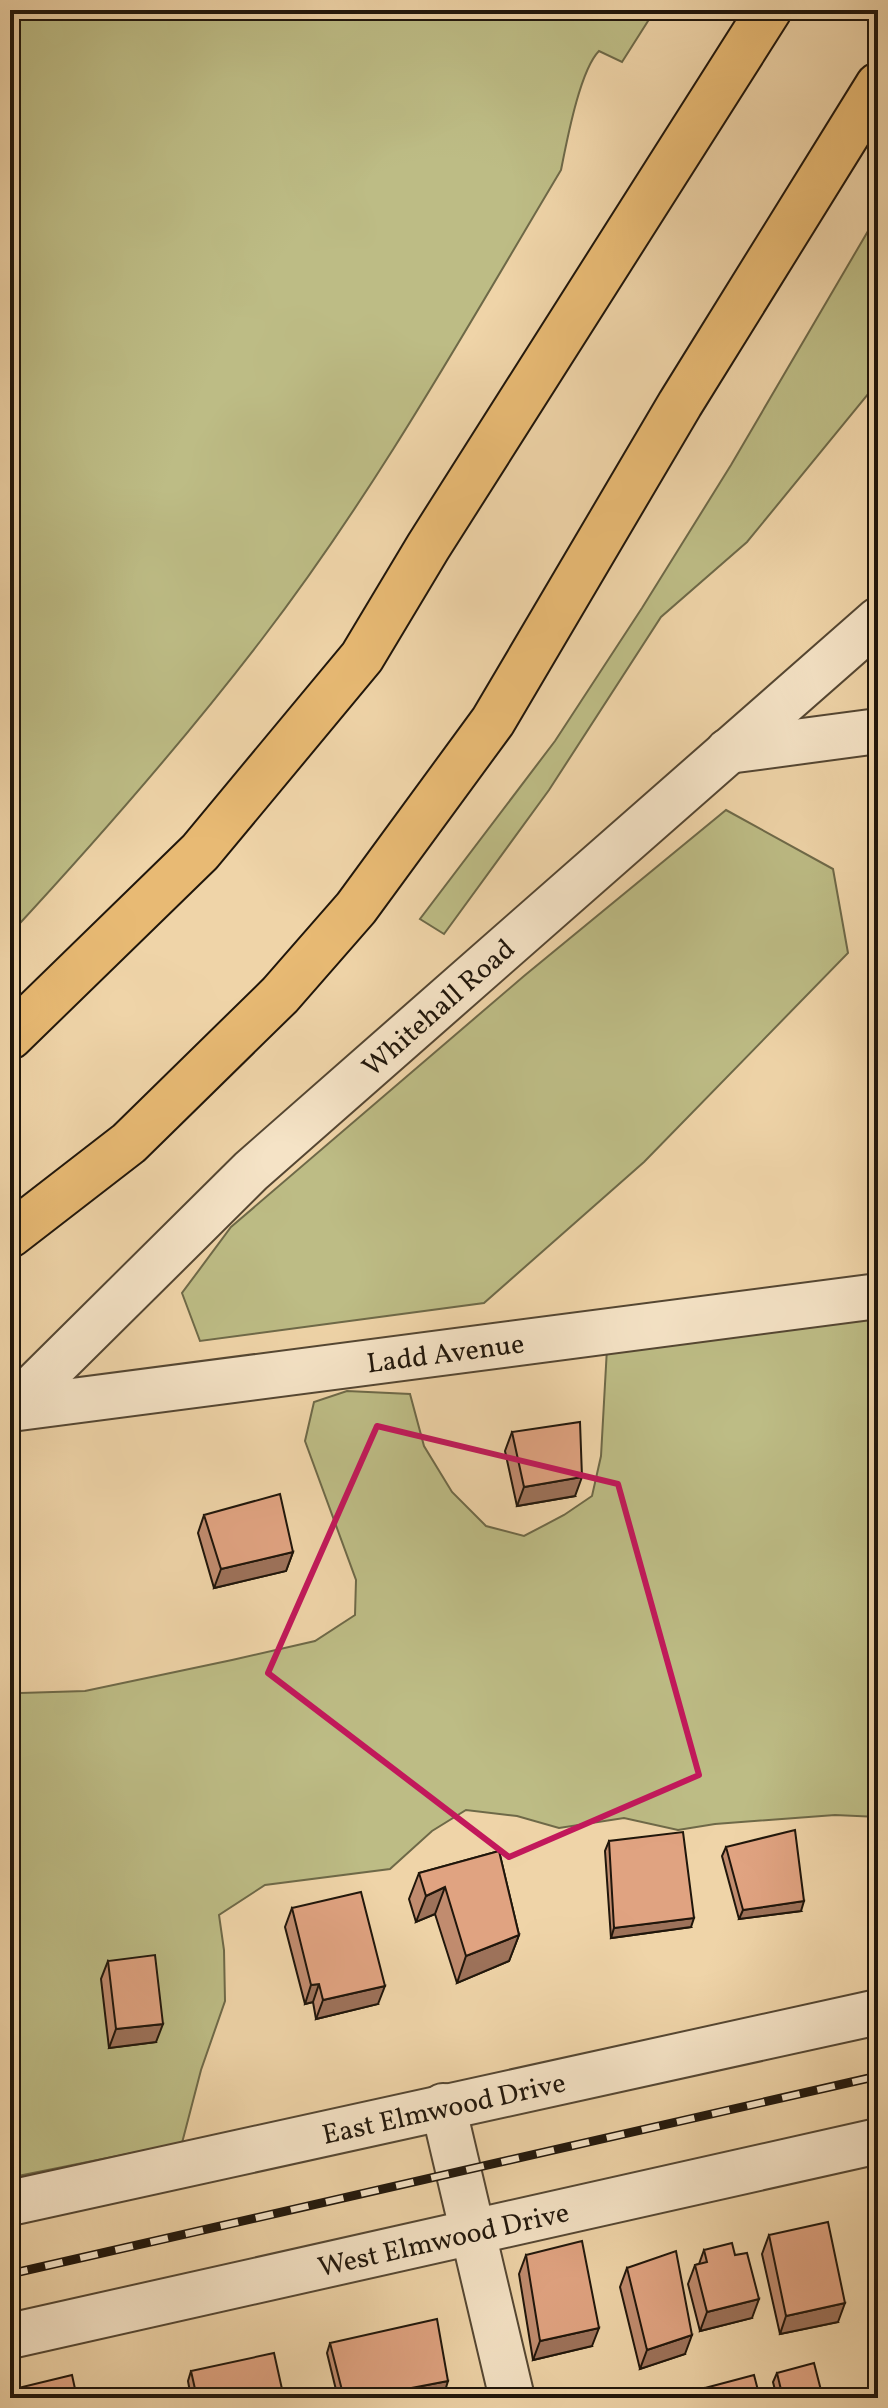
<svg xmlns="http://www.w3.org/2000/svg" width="888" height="2408" viewBox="0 0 888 2408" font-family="Vollkorn,serif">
<rect width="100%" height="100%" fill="#efd4a8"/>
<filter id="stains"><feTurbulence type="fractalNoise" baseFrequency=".0025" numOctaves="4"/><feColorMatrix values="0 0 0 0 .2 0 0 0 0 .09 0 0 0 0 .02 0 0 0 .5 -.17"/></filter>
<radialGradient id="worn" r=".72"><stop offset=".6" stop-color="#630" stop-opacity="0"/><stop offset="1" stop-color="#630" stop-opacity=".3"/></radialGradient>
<path fill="#bdbc85" stroke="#6e6948" stroke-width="2" d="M10 10H212L215 13 265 16 283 10H655L622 62 599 51C580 70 567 140 561 170 466 329 375 492 262 639 183 742 98 839 10 934Z
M878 214V382L747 542 661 617 549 790 444 934 420 919 555 741 642 608 731 465Z
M726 810 833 869 848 953 644 1162 484 1303 200 1341 182 1293 231 1227 524 976Z
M878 1307V1817L835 1815 715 1824 678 1830 624 1818 559 1828 517 1816 466 1810 432 1831 390 1869 265 1885 219 1915 224 1950 225 2001 201 2070 182 2143 18 2176 10 2161V1689L21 1693 85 1691 232 1660 315 1641 355 1615 356 1580 305 1441 314 1402 347 1391 410 1394 424 1446 452 1492 486 1526 524 1536 564 1515 592 1496 601 1456 607 1348Z"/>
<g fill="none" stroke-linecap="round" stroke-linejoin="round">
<defs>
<g id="minor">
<path d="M728 751 878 731"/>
<path id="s1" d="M11 1409 878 1296"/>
<path id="s2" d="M10 1410 251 1171 878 620"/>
<path d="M443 2106 512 2398"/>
<path id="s3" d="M10 2203 878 2012"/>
<path id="s4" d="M10 2336 878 2141"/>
</g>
<path id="highway" d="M10 1037 200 852 362 657 428 547 769 10
M10 1235 129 1143 280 995 356 908 493 721 680 404 878 85"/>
</defs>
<use href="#minor" stroke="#544632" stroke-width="48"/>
<use href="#highway" stroke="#20160b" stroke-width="48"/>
<use href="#minor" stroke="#f5e3c6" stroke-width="44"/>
<use href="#highway" stroke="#e8ba74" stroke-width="44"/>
<defs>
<path id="rail" d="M10 2274 878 2076"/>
</defs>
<use href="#rail" stroke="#20160b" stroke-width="9"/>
<use href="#rail" stroke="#f5e3c6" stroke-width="6" stroke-dasharray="18" stroke-linecap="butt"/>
</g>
<path fill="#c18c6f" stroke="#20160b" stroke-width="2" d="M512 1432 575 1496 517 1506 505 1451Z
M204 1515 293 1552 286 1571 214 1588 198 1533Z
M609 1841 691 1927 611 1938 605 1851Z
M726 1847 801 1911 739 1919 722 1856Z
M499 1851 519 1935 509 1961 457 1983 435 1914 416 1922 409 1899 419 1873Z
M292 1908 378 2004 316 2019 313 2002 305 2004 285 1927Z
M108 1961 156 2042 109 2048 101 1979Z
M769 2235 838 2322 780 2334 762 2254Z
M704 2250 752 2318 700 2331 688 2284 695 2265 699 2264Z
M526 2255 592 2346 533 2360 519 2274Z
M627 2268 685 2354 640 2369 620 2287Z
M330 2343 445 2391 407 2398H338L327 2353Z
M191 2371 284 2398H191L188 2381Z
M777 2373 823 2398H777L773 2382Z
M705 2388 760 2398H702Z"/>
<path fill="#9d725a" stroke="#20160b" stroke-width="2" d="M582 1477 575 1496 517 1506 524 1487Z
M293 1552 286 1571 214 1588 221 1569Z
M445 1887 435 1914 416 1922 426 1896Z
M804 1901 801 1911 739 1919 743 1910Z
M694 1918 691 1927 611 1938 614 1928Z
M519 1935 509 1961 457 1983 466 1956Z
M319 1984 313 2002 305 2004 311 1985Z
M385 1986 378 2004 316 2019 323 2000Z
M163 2024 156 2042 109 2048 116 2029Z
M759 2299 752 2318 700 2331 707 2312Z
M845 2303 838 2322 780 2334 786 2316Z
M599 2328 592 2346 533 2360 540 2341Z
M692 2335 685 2354 640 2369 647 2350Z
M448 2381 445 2391 407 2398H359Z"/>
<path fill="#e0a381" stroke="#20160b" stroke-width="2" d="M580 1422 582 1477 524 1487 512 1432Z
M280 1494 293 1552 221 1569 204 1515Z
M795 1830 804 1901 743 1910 726 1847Z
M683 1832 694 1918 614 1928 609 1841Z
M499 1851 519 1935 466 1956 445 1887 426 1896 419 1873Z
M361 1892 385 1986 323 2000 319 1984 311 1985 292 1908Z
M155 1955 163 2024 116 2029 108 1961Z
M828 2222 845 2303 786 2316 769 2235Z
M582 2241 599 2328 540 2341 526 2255Z
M732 2243 735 2255 747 2253 759 2299 707 2312 695 2265 707 2262 704 2250Z
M676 2251 692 2335 647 2350 627 2268Z
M437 2319 448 2381 359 2398H344L330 2343Z
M274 2353 284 2398H197L191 2371Z
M814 2363 823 2398H783L777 2373Z
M72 2375 77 2398H11L10 2390Z
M754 2375 760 2398H708L705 2388Z"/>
<path fill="none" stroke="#c2185b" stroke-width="6" stroke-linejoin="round" d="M377 1426 618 1484 699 1775 509 1857 268 1673Z"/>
<g text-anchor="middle" stroke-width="6" stroke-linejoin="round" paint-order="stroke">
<g font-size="28" fill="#20160b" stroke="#f5e3c6">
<text dy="10" stroke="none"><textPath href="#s2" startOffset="588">Whitehall Road</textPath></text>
<text dy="10" stroke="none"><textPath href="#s1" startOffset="438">Ladd Avenue</textPath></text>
<text dy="10" stroke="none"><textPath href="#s3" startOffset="444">East Elmwood Drive</textPath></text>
<text dy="10" stroke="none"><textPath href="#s4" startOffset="444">West Elmwood Drive</textPath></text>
</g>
</g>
<rect width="888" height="2408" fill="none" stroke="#efd4a8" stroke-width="40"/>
<rect x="12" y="12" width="864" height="2384" fill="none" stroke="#20160b" stroke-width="4"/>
<rect x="20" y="20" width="848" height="2368" fill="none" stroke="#20160b" stroke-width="2"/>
<rect width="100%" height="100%" filter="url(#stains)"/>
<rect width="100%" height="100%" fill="url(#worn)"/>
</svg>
